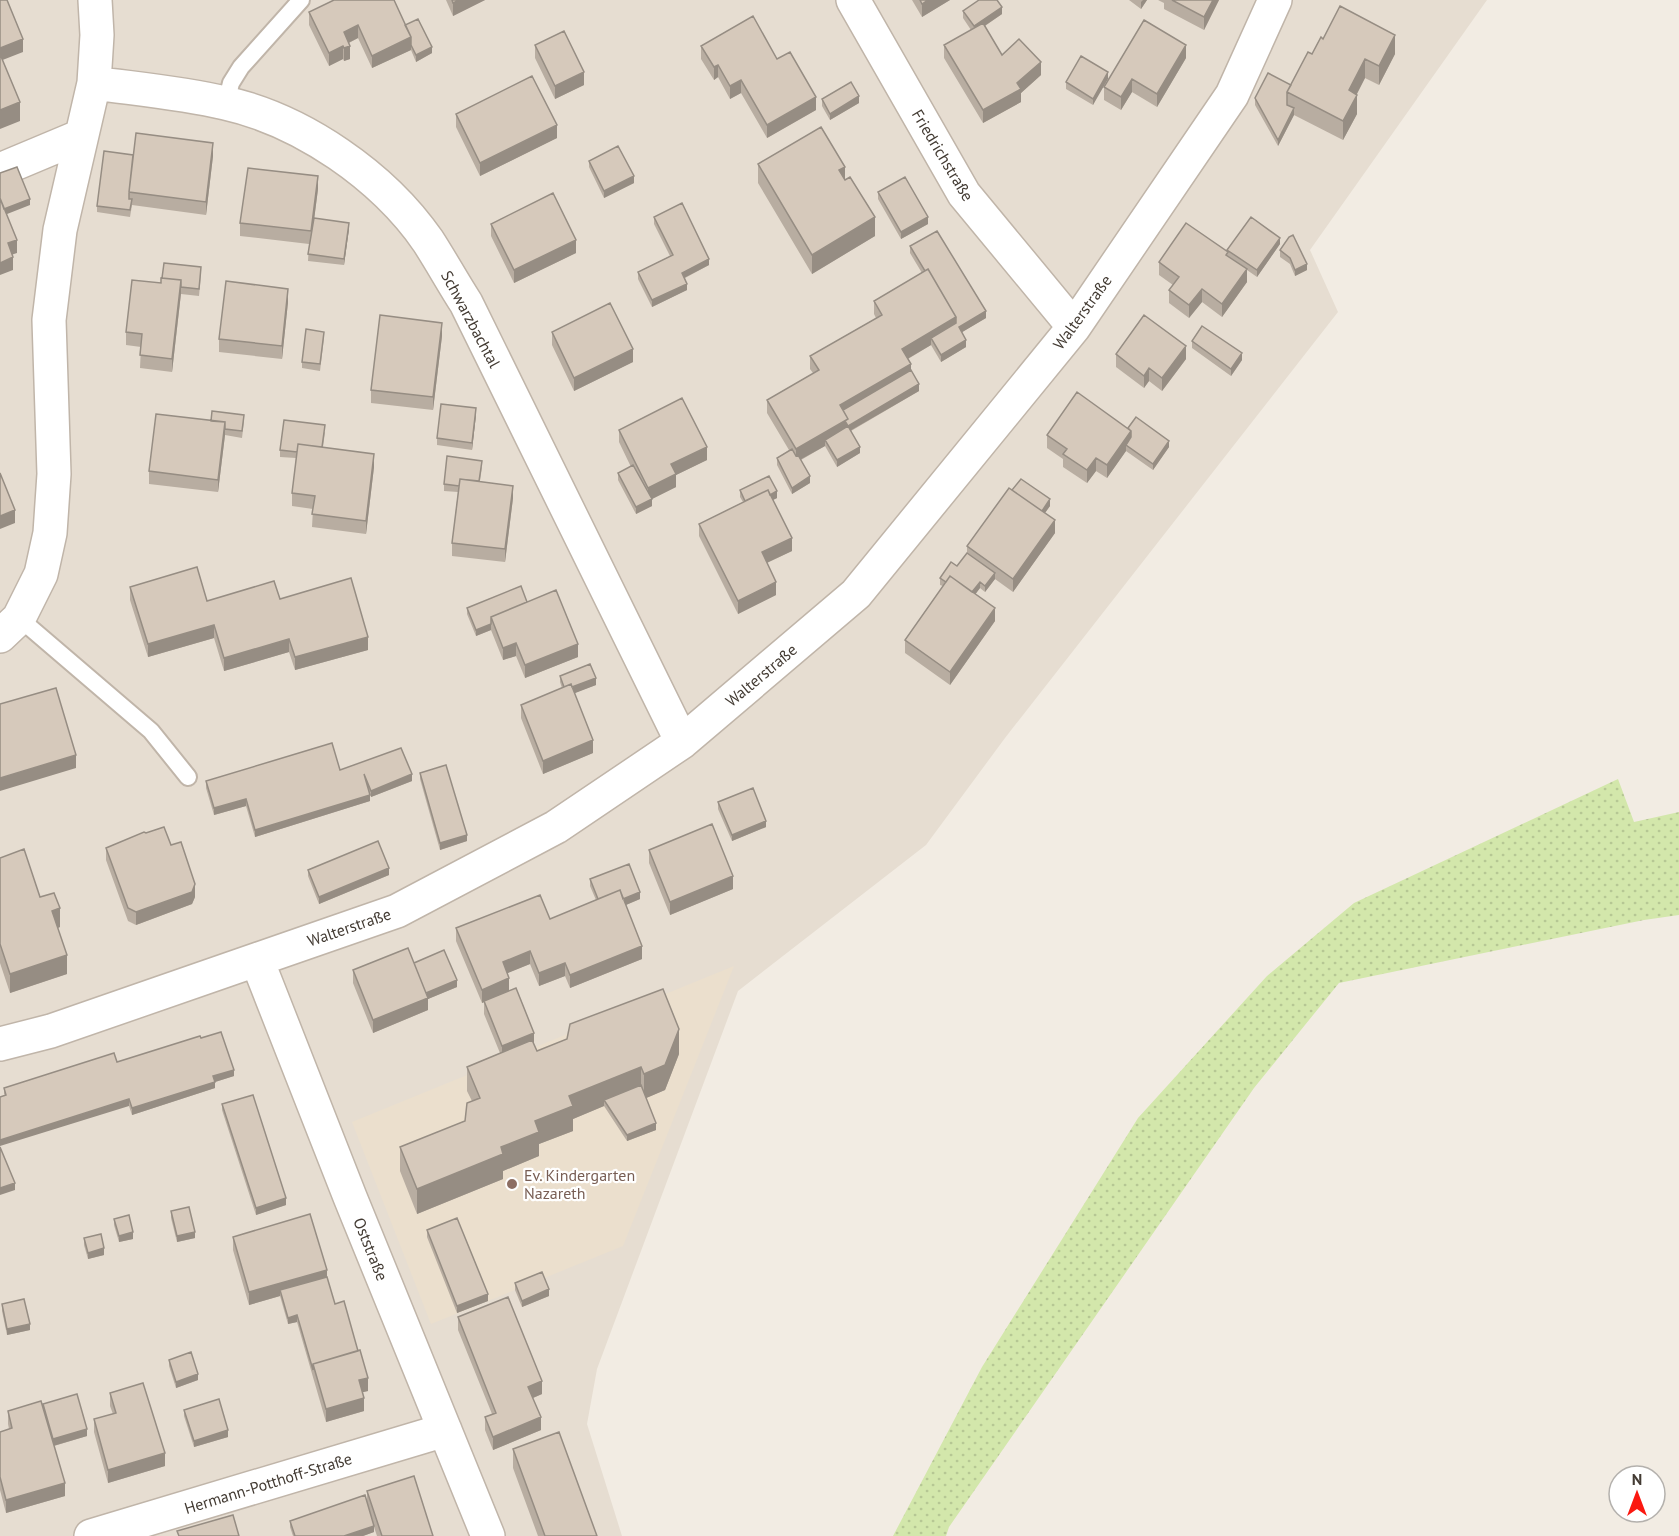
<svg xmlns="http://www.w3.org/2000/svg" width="1679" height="1536" viewBox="0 0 1679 1536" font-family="'PT Sans',sans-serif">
<defs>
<pattern id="grass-dots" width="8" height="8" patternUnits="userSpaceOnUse" patternTransform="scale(1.5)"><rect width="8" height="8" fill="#d3e7ab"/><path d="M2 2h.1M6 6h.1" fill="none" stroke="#b6c794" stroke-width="1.8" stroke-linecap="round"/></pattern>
</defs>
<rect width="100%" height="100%" fill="#f2ece3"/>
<path fill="#e6ddd1" d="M0 0H1487L1310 250 1338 312 1005 738 926 845 738 991 597 1369 587 1424 622 1536H0Z"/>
<path fill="#ebdfcd" d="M734 966 623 1246 431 1324 352 1122Z"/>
<path fill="url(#grass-dots)" d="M1618 779 1634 822 1679 812V915L1644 920 1339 983 1254 1088 949 1527 946 1536H893L982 1367 1138 1118 1267 976 1354 903Z"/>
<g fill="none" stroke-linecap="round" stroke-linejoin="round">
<defs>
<path id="lane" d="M226 103 231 83 241 67 301 0
M19 618 151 731 188 777"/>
<path id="street" d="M853 0 964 194 1074 327
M94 83C137 89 182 93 225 103 302 120 383 176 428 241 441 261 453 283 466 303L682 742
M0 170 81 136
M0 636 19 618 41 574 50 533 54 474 49 320 60 230 94 83 97 35 95 0
M257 960 350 1197 488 1536
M0 1044 51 1031 397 911 556 827 682 742 856 594 1074 327 1232 95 1275 0
M91 1536 445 1430"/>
</defs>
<use href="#lane" stroke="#c0b5a9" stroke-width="20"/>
<use href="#street" stroke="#c0b5a9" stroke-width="36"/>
<use href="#lane" stroke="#fff" stroke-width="16"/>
<use href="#street" stroke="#fff" stroke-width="33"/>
</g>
<path fill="#b8ada1" d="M446 0H485L453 16Z
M912 0H950L922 17Z
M1129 0H1147L1141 9Z
M1158 0H1219L1204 30 1164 9V3Z
M963 11 1002 14 985 26 1002 55 1041 75 1021 93V102L983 123 944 58V45L971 30 963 18Z
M309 12 405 25 432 53 416 62 411 50 372 68 358 38 349 43 350 59 344 61 343 59 329 66 309 25Z
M1323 39 1395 54 1379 85 1365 78 1357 94V114L1343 140 1294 115 1278 146 1255 105V98L1291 85Z
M535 45 584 85 555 99 535 58Z
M701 46 777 59 816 110 767 138 741 93 730 99 718 77 714 80 701 59Z
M1186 58 1157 107 1132 92 1121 110 1104 100V87Z
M1108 72 1093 105 1066 89V82Z
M822 99 859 103 830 120 822 106Z
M456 114 557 138 480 176 456 127Z
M133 155 213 156 206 215 132 205 130 217 97 212V206Z
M589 161 634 183 604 198 589 167Z
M758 164 845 179 875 236 812 274 758 183Z
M318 189 314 219 349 229 344 265 308 261 309 244 240 236V223Z
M878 192 928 224 901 239 878 199Z
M654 217 709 265 685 278 687 290 652 307 638 279V272L670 256 654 224Z
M491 224 576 253 514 283 491 236Z
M1280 244 1257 277 1247 270V282L1222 317 1202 302 1189 318 1169 303V290L1173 285 1159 275V262L1227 252V250Z
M910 246 986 318 962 332 966 347 941 362 931 345 908 359 911 370 919 391 851 431 860 453 837 467 825 446 801 460 810 483 792 494 777 465V458L789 450 767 413V400L813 373 810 369V356L876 318 874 314V301L922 273 910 253Z
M1280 250 1307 270 1295 276 1290 264 1280 257Z
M201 274 199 296 181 294 172 372 140 368 141 347 126 345V332L161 283Z
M288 302 282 359 219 352V339Z
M552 332 633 362 574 391 552 345Z
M442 336 433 410 371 403V390Z
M324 338 320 371 302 368V362Z
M1192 341 1242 360 1231 376 1192 348Z
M1116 354 1186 359 1162 391 1149 381 1144 388 1116 367Z
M476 415 472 450 437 445V438Z
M211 421H244L242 438 225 435 218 492 149 484V471Z
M1128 428 1169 447 1153 470 1126 451 1107 478 1096 471 1087 483 1063 467V459L1047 448V435Z
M619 430 707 460 676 475V487L652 499V506L636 514 618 480V473L631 467 619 442Z
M325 432 323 447 374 467 366 534 312 527 313 509 292 506V493L296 458 280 457V450Z
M482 467 480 481 513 498 505 562 452 556V543L458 492 444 491V484Z
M740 490 777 498 773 500 792 551 767 563 776 595 738 614 699 536V524L743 502 740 497Z
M1012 490 1050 506 1045 513 1055 533 1013 592 995 579 985 592 980 588 975 594 995 621 950 685 905 653V640L943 586 940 585V578L957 566 967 553V546Z
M130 587 207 601 280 599 368 650 295 670 289 652 224 671 214 638 148 657 130 600Z
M527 602 578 657 525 678 516 656 503 660 491 630 476 636 467 614V608Z
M560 676 596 685 574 693 593 753 543 774 521 718V705L562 688 560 682Z
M340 770 412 781 371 797 369 792 370 801 255 837 246 806 214 815 206 788V781Z
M420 773 467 841 440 850 420 779Z
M718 802 766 827 732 841 718 809Z
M171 845 195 897 192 904 136 925 128 921 106 860V848Z
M649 850 733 889 670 915 649 863Z
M0 858 40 897 60 927 58 928 67 974 10 993 0 963Z
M308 870 389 875 319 904 308 876Z
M590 879 640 899 626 905 642 959 570 988 565 976 539 986 530 964 507 973 509 991 537 1051 679 1054 665 1090 646 1098 656 1130 627 1141 604 1106 573 1119V1131L539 1144V1156L503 1171V1179L417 1214 400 1171V1147L465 1121 472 1101 467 1091V1067L500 1053 484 1014V1002L482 1003 456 941V928L550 919 596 900 590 886Z
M414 963 457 987 428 999V1010L373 1033 353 983V970Z
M201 1038 234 1076 215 1082V1088L132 1115 129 1106 5 1095 4 1094V1088L117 1062Z
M222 1104 286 1205 256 1215 222 1110Z
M171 1211 195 1238 177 1242 171 1218Z
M114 1219 133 1239 119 1242 114 1225Z
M427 1230 488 1301 457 1313 427 1237Z
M233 1237 327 1277 335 1304 368 1391 363 1392 364 1411 326 1422 297 1322 288 1324 280 1296 249 1305 233 1250Z
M84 1238 104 1255 88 1259 84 1245Z
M515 1283 549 1296 522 1307 515 1290Z
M2 1304 30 1330 7 1335 2 1311Z
M458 1317 542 1394 533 1398 541 1430 493 1450 485 1430V1417L492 1414 458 1330Z
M169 1360 198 1380 176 1388 169 1366Z
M110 1393 165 1466 108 1483 94 1432V1419L113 1414 110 1406Z
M43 1408 87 1436 54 1446 65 1496 6 1513 0 1490V1432L9 1429 8 1424V1411Z
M184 1410 228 1437 194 1447 184 1416Z
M513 1449 597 1536H538L513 1468Z
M367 1491 433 1536H377L374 1527V1532L363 1536H293L290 1527V1521L367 1502Z"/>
<path fill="#968d83" d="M459 0H485L453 16V3Z
M928 0H950L922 17V4Z
M1143 0H1147L1141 9V2Z
M1213 0H1219L1204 30V17Z
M1002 7V14L974 33V26Z
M358 25V38L344 45V32Z
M1395 35V54L1379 85V66Z
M411 37V50L372 68V56Z
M23 39V52L0 61V48Z
M1186 45V58L1157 107V94Z
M343 46V59L329 66V53Z
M350 46V59L344 61V48Z
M432 47V53L416 62V55Z
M1365 59V78L1349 109V90Z
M1041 62V75L1021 93V102L983 123V110L1017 83Z
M718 65V77L714 80V67Z
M584 72V85L555 99V86Z
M1108 72V79L1093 105V99Z
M1132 79V92L1121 110V97Z
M741 80V93L730 99V86Z
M1357 95V114L1343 140V121Z
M859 96V103L830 120V114Z
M816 97V110L767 138V125Z
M20 102V121L0 129V110Z
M1294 108V115L1278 146V140Z
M557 125V138L480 176V163Z
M213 143V156L206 215V202Z
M845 167V186L839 170Z
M318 176V189L311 244V231Z
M634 176V183L604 198V191Z
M30 199V205L2 216V209Z
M875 217V236L812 274V255Z
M928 217V224L901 239V232Z
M349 223V229L344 265V259Z
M1280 238V244L1257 277V270Z
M17 240V253L8 256V243Z
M576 240V253L514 283V270Z
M13 257V270L0 275V263Z
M709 259V265L682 279V273Z
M1307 264V270L1295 276V270Z
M1247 269V282L1222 317V304Z
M181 280V293L172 372V359Z
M687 284V290L652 307V300Z
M288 289V302L282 359V346Z
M1202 289V302L1189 318V305Z
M986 311V318L959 334V327Z
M956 317V330L931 338V345L902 362V349Z
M442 323V336L433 410V397Z
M966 340V347L941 362V355Z
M1186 346V359L1162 391V378Z
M633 349V362L574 391V378Z
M1242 353V360L1231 376V369Z
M911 364V377L843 417 840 405Z
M1149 368V381L1144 388V376Z
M919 384V391L848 432V426Z
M476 408V415L472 450V443Z
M848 419V432L825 440V446L796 462V449Z
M225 422V435L218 492V480Z
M1131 431V444L1126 445V451L1107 478V465Z
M1169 441V447L1153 470V464Z
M707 447V460L676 475V487L648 501V488L671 464Z
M860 447V453L837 467V460Z
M374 454V467L366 534V521Z
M1096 458V471L1087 483V470Z
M810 476V483L792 494V488Z
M513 486V498L505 562V549Z
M777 491V498L748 512V506Z
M652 499V506L636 514V507Z
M1050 499V506L1039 521V515Z
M15 510V523L0 529V516Z
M1055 520V533L1013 592V579Z
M792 538V551L762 565V552Z
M995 573V579L985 592V586Z
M776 582V595L738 614V601Z
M980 582V588L969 603V596Z
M995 608V621L950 685V672Z
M491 624V630L476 636V630Z
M214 625V638L148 657V644Z
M368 637V650L295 670V657Z
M289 639V652L224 671V658Z
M516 643V656L503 660V648Z
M578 644V657L525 678V665Z
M596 678V685L565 697V690Z
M593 740V753L543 774V761Z
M76 755V768L0 791V799V778Z
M412 774V781L371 797V791Z
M370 795V801L255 837V830Z
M246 799V806L214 815V808Z
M766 821V827L732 841V835Z
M467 835V841L440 850V843Z
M389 868V875L319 904V897Z
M733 876V889L670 915V902Z
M195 884V897L192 904 136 925V912Z
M640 892V899L621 907V900Z
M60 908V927L52 930V911Z
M642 946V959L570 988V975Z
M530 951V964L503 975V962Z
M67 955V974L10 993V974Z
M565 963V976L539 986V973Z
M509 978V991L482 1003V990Z
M457 980V987L428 999V1010L373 1033V1020L424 994Z
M679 1029V1054L665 1090 644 1099V1074Z
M534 1033V1046L502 1059V1046Z
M641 1067V1092L604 1100V1106L573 1119V1131L539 1144V1156L503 1171V1179L417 1214V1189L501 1147 569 1096Z
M234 1070V1076L215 1082V1088L132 1115V1108L213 1076Z
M129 1099V1106L0 1146V1140Z
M656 1123V1130L627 1141V1135Z
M15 1183V1190L0 1195V1188Z
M286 1198V1205L256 1215V1208Z
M133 1232V1239L119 1242V1236Z
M195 1232V1238L177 1242V1236Z
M104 1248V1255L88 1259V1253Z
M327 1270V1283L280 1290V1296L249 1305V1292Z
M549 1289V1296L522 1307V1301Z
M488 1294V1301L457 1313V1306Z
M297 1315V1322L288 1324V1318Z
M30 1324V1330L7 1335V1329Z
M198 1374V1380L176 1388V1382Z
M368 1378V1391L359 1393V1380Z
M542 1381V1394L528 1400V1387Z
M364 1398V1411L326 1422V1409Z
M541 1417V1430L493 1450V1437Z
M87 1429V1436L53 1446V1439Z
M228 1430V1437L194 1447V1441Z
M165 1453V1466L108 1483V1470Z
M65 1483V1496L6 1513V1500Z
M374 1526V1532L363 1536H344Z"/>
<path fill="#d6c9bb" stroke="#968d83" stroke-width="1.5" d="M0 0H7L23 39 0 48Z
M334 0H394L411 37 372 56 358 25 344 32 350 46 344 48 343 46 329 53 309 12Z
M452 0H459L453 3Z
M920 0H928L922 4Z
M979 0H997L1002 7 974 26 963 11Z
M1172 0H1213L1204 17Z
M1340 6 1395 35 1379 66 1365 59 1349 90 1357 95 1343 121 1287 92 1308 52 1312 54 1321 37 1323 39Z
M753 16 777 59 790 52 816 97 767 125 741 80 730 86 718 65 714 67 701 46Z
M418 19 432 47 416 55 411 45V37L405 25Z
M1144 20 1186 45 1157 94 1132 79 1121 97 1104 87Z
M983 23 1002 55 1019 39 1041 62 1017 83 1021 89 983 110 944 45Z
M564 31 584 72 555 86 535 45Z
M0 54 20 102 0 110Z
M1081 56 1108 72 1093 99 1066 82Z
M1268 73 1291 85 1287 92V105L1294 108 1278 140 1255 98Z
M532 76 557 125 480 163 456 114Z
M851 82 859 96 830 114 822 99Z
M821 127 845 167 839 170 845 180 850 177 875 217 812 255 758 164Z
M136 133 213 143 206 202 129 192Z
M618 146 634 176 604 191 589 161Z
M104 151 133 155 129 192V199H132L130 210 97 206Z
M17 167 30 199 4 209 0 198V173Z
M248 168 318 176 311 231 240 223Z
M905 177 928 217 901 232 878 192Z
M553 193 576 240 514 270 491 224Z
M0 198 17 240 8 243 13 257 0 263Z
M682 203 709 259 682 273 687 284 652 300 638 272 673 255 654 217Z
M1251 217 1280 238 1257 270 1227 250Z
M314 218 349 223 344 259 308 254Z
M1186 223 1228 252 1226 255 1247 269 1222 304 1202 289 1189 305 1169 290 1179 277 1159 262Z
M937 231 986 311 959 327 966 340 941 355 931 338 956 323V317L928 269 925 271 910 246Z
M1293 235 1307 264 1295 270 1290 258 1280 250 1289 237Z
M164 263 201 267 199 289 181 287V280L162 278Z
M928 269 956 317 902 349 911 364 840 405 848 419 796 449 767 400 819 370 810 356 882 315 874 301Z
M161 278 181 280 172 359 140 355 142 334 126 332 132 280 161 283Z
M226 281 288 289 282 346 219 339Z
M610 303 633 349 574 378 552 332Z
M380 315 442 323 433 397 371 390Z
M1144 315 1186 346 1162 378 1149 368 1144 376 1116 354Z
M1202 326 1242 353 1231 369 1192 341Z
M306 329 324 332 320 364 302 362Z
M911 370 919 384 848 426 860 447 837 460 825 440 848 426 845 421 848 419 843 410Z
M1077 392 1131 431 1107 465 1096 458 1087 470 1063 454 1067 449 1047 435Z
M682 398 707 447 671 464 676 474 648 488 619 430Z
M441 404 476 408 472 443 437 438Z
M212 411 244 415 242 431 225 429V422L211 421Z
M156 414 225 422 218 480 149 471Z
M1136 417 1169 441 1153 464 1126 445 1131 437V431L1128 428Z
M284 420 325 425 322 447 298 444 297 452 280 450Z
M298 444 374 454 366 521 312 514 315 496 292 493Z
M792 449 796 456 798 455 810 476 792 488 777 458Z
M447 456 482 461 479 481 460 479 459 486 444 484Z
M633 465 652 499 636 507 618 473Z
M0 473 15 510 0 516Z
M769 476 777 491 770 495 768 490 745 501 740 490Z
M460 479 513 486 505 549 452 543Z
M1021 479 1050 499 1042 511 1012 490Z
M1009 488 1055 520 1013 579 967 546Z
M768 490 792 538 762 552 776 582 738 601 699 524Z
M967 553 995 573 985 586 980 582 972 592 950 576 946 582 940 578 951 562 957 566Z
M197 567 207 601 274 581 280 599 351 578 368 637 295 657 289 639 224 658 214 625 148 644 130 587Z
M950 576 995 608 950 672 905 640Z
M521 586 527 602 491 617V624L476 630 467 608Z
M556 590 578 644 525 665 516 643 503 648 491 617Z
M590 664 596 678 572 687 571 684 564 687 560 676Z
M571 684 593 740 543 761 521 705Z
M56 688 76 755 0 778V704Z
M332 743 340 770 401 748 412 774 371 791 364 774 370 795 255 830 246 799 214 808 206 781Z
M446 765 467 835 440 843 420 773Z
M753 788 766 821 732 835 718 802Z
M712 824 733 876 670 902 649 850Z
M164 827 171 845 181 842 195 884 192 892 136 912 128 908 106 848 144 832 146 833Z
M378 841 389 868 319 897 308 870Z
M24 849 40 897 54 893 60 908 52 911 67 955 10 974 0 944V858Z
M629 864 640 892 623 899 620 890 598 899 590 879Z
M620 890 642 946 570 975 565 963 539 973 530 951 503 962 509 978 482 990 456 928 540 895 550 919Z
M408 948 428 998 373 1020 353 970Z
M444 950 457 980 426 993 414 963Z
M516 988 534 1033 502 1046 484 1001Z
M663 989 679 1029 665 1065 644 1074 641 1067 569 1096 573 1106 535 1121 539 1132 501 1147 503 1154 417 1189 400 1147 465 1121 467 1103 480 1098 467 1067 532 1040 537 1051 567 1039 570 1024Z
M221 1032 234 1070 213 1076 215 1082 132 1108 129 1099 0 1140V1097L6 1095 4 1088 114 1053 117 1062 200 1036 201 1038Z
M641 1085 656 1123 627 1135 604 1100Z
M253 1095 286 1198 256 1208 222 1104Z
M0 1147 15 1183 0 1188Z
M189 1207 195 1232 177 1236 171 1211Z
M310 1214 327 1270 249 1292 233 1237Z
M129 1215 133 1232 119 1236 114 1219Z
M457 1218 488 1294 457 1306 427 1230Z
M101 1234 104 1248 88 1253 84 1238Z
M542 1272 549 1289 522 1301 515 1283Z
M327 1277 335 1304 344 1301 358 1351 313 1364V1370L297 1315 288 1318 280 1290Z
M508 1297 542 1381 528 1387 541 1417 493 1437 485 1417 496 1413 458 1317Z
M24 1299 30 1324 7 1329 2 1304Z
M360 1350 368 1378 359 1380 364 1398 326 1409 313 1364Z
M191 1352 198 1374 176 1382 169 1360Z
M143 1383 165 1453 108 1470 94 1419 116 1413 110 1393Z
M77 1394 87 1429 53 1439 43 1404Z
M219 1399 228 1430 194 1441 184 1410Z
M41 1401 65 1483 6 1500 0 1477V1432L12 1428 8 1411Z
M559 1432 597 1536H545L513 1449Z
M414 1476 433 1536H382L367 1491Z
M365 1495 374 1526 344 1536H295L290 1521Z
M233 1515 239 1536H179L177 1531Z"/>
<circle fill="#8d6e63" stroke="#fff" stroke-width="2" cx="512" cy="1184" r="6"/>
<g text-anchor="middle" stroke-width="4.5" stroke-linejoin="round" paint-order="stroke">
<g font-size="16" fill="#433b33" stroke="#fff">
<text transform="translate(943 155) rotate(59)" y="6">Friedrichstraße</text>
<text transform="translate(1082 312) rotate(-54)" y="6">Walterstraße</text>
<text transform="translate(471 319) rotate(62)" y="6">Schwarzbachtal</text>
<text transform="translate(761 675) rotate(-40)" y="6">Walterstraße</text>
<text transform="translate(349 927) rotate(-19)" y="6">Walterstraße</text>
<text transform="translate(371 1249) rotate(68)" y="6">Oststraße</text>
<text transform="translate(268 1483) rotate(-17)" y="6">Hermann-Potthoff-Straße</text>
</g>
<g font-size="16" fill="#785e54" stroke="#fff" text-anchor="start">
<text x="524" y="1181">Ev. Kindergarten<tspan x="524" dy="18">Nazareth</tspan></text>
</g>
</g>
<g transform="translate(1637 1494)"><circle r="28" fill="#ffffff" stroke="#b4b1ad" stroke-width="1.5"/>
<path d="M0-4.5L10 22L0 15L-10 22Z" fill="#fb1810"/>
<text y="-9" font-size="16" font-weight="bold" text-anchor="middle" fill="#433b33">N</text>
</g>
</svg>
